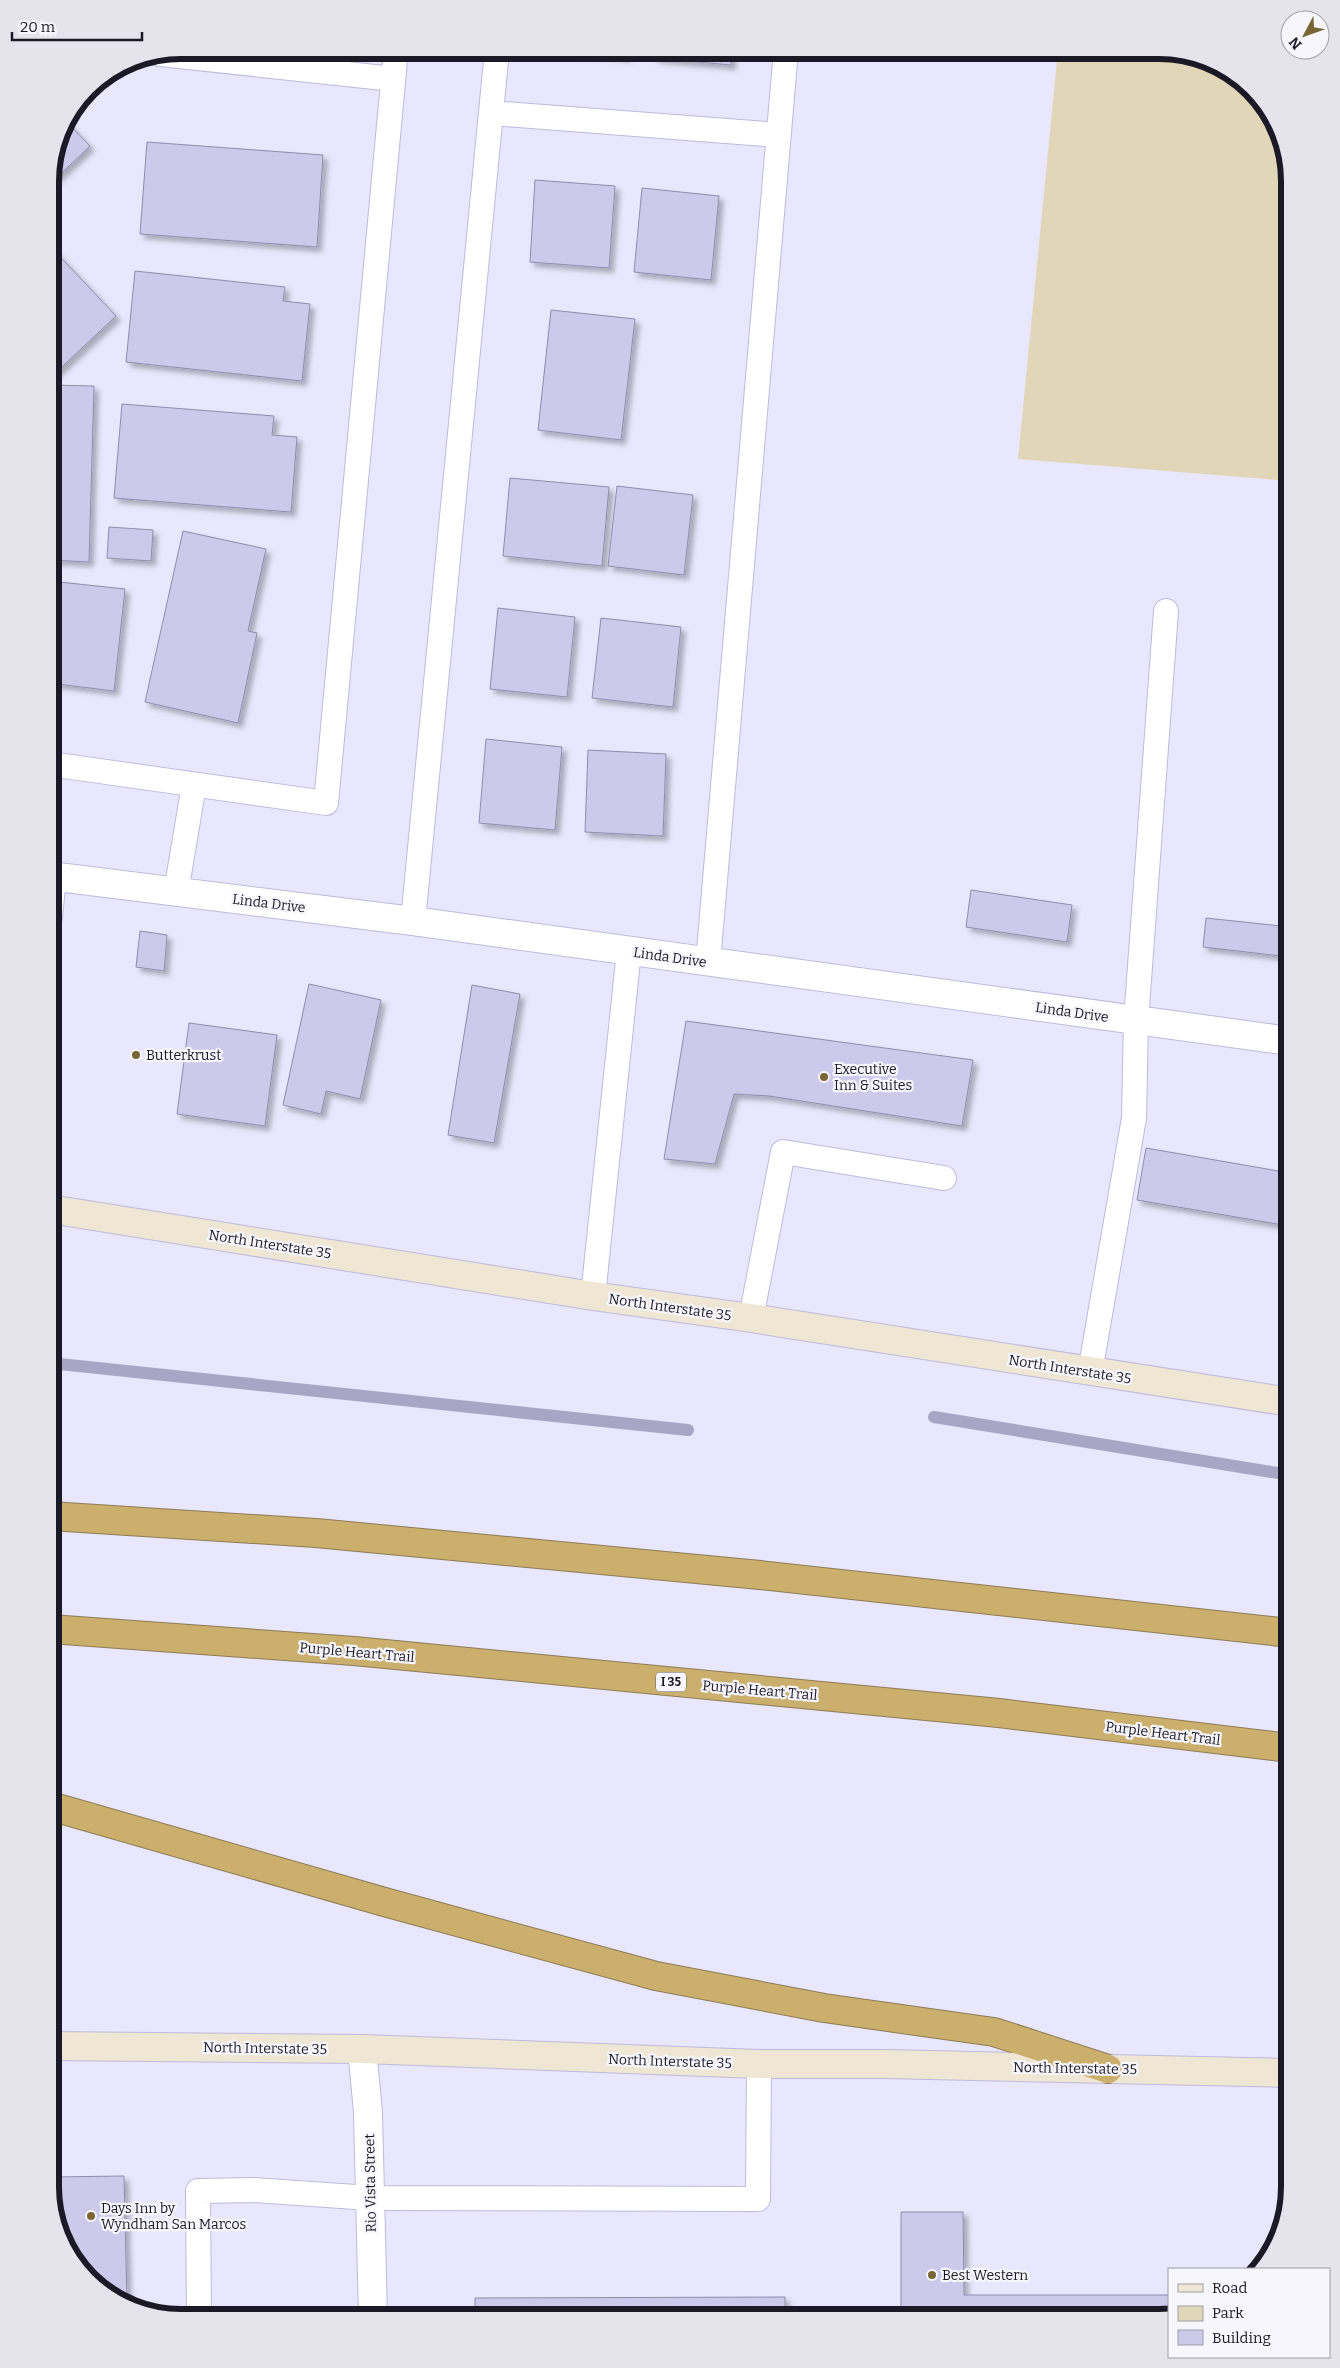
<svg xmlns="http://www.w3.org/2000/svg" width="1340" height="2368" viewBox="0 0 1340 2368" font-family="Bitter,serif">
<defs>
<filter id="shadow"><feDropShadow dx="4.5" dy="4.5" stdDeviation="2.5" flood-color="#0004"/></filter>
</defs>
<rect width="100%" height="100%" fill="#e9e7fd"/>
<path fill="#e2d6b8" d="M1058 50H1168L1232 72 1277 123 1290 181V481L1018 459Z"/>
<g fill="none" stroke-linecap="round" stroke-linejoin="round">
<path stroke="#a9a6c5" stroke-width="12" d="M50 1363 688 1430
M934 1417 1290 1475"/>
</g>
<path fill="#cdc9ea" stroke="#908cad" filter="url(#shadow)" d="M560 50H627V57Z
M654 50H732L731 65 654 58Z
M66 121 90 146 50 184V173L60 131Z
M147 142 323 155 317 247 140 234Z
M535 180 615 186 609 268 530 262Z
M642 188 719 196 711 280 634 272Z
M50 246 116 316 50 378Z
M135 271 285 287 283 301 310 304 302 381 126 362Z
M551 310 635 319 621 440 538 430Z
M50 385 94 386 89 562 50 560Z
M122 404 274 416 272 435 297 437 291 512 114 498Z
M510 478 609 487 602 566 503 556Z
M617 486 693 495 684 575 608 566Z
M109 527 153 530 151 561 107 558Z
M183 531 266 549 248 631 257 633 238 723 145 702Z
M50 581 125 589 114 691 50 683Z
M498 608 575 617 567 697 490 689Z
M601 618 681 627 673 707 592 698Z
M486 739 562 747 555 830 479 823Z
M588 750 666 754 663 836 585 832Z
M971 890 1072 905 1067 942 966 927Z
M1206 918 1290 927V957L1203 947Z
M140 931 167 935 164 971 136 967Z
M309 984 381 1000 360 1099 326 1091 321 1114 283 1105Z
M472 985 520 994 494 1143 448 1135Z
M686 1021 973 1060 962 1126 769 1096 734 1094 715 1164 664 1159Z
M189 1023 277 1035 265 1126 177 1114Z
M1146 1148 1290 1173V1230L1282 1229 1283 1225 1137 1200Z
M124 2176 127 2302 108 2296 63 2245 50 2187V2177Z
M901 2212H963L964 2295H1169V2316L1159 2318H901Z
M785 2297V2318H475V2298Z"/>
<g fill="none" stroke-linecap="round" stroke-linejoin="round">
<defs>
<path id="lane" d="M160 54 393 79
M491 113 779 135
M50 764 326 803 396 50
M176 892 194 785
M50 917 54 877
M413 921 497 50
M708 962 786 50
M593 1296 629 951
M751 1318 783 1152 944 1178
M1090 1372 1134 1118 1136 1021 1166 611
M199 2318 198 2191 253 2190 370 2198 758 2199 759 2064"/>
<path id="street" d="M50 876 413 921 1290 1041
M362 2049 368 2112 373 2318"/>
<path id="secondary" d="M50 1209 593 1296 751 1318 1290 1402
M50 2046 362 2049 759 2064H885L1290 2073"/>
<path id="highway" d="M50 1516 316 1533 760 1575 1290 1633
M50 1629 354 1651 999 1713 1290 1748
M50 1806 388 1903 656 1976 824 2008 994 2032 1108 2069"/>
</defs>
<use href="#lane" stroke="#bebadd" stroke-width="26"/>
<use href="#street" stroke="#bebadd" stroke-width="30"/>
<use href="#secondary" stroke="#bebadd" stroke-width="30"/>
<use href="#highway" stroke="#8d7b54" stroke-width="30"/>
<use href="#lane" stroke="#fff" stroke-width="24"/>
<use href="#street" stroke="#fff" stroke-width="28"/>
<use href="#secondary" stroke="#efe7d3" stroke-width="28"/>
<use href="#highway" stroke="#cbb06d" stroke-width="28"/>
</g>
<g fill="#796635" stroke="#f7f6fd" stroke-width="2">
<circle cx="136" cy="1055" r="5"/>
<circle cx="824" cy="1077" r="5"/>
<circle cx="91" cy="2216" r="5"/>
<circle cx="932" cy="2275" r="5"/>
</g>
<g text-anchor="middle" stroke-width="4.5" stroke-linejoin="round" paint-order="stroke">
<rect fill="#f7f6fd" stroke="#5d5b66" stroke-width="1" x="656" y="1672.5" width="30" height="19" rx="4"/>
<g font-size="12" font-weight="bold" fill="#1b1925">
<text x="671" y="1686">I 35</text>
</g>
<g font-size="14" fill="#1b1925" stroke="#f7f6fd">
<text transform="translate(269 903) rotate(7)" y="5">Linda Drive</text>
<text transform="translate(670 957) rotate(8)" y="5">Linda Drive</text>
<text transform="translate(1072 1012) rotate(8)" y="5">Linda Drive</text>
<text transform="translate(270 1244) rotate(9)" y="5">North Interstate 35</text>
<text transform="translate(670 1307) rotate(8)" y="5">North Interstate 35</text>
<text transform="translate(1070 1369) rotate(9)" y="5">North Interstate 35</text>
<text transform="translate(357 1652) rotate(5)" y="5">Purple Heart Trail</text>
<text transform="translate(760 1690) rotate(5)" y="5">Purple Heart Trail</text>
<text transform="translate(1163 1733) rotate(7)" y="5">Purple Heart Trail</text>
<text transform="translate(265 2048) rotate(1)" y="5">North Interstate 35</text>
<text transform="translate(670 2061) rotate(2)" y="5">North Interstate 35</text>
<text transform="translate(1075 2068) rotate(1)" y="5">North Interstate 35</text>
<text transform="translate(370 2183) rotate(-91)" y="5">Rio Vista Street</text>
</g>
<g font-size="14" fill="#1b1925" stroke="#f7f6fd" text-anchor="start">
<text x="146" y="1060">Butterkrust</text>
<text x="834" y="1074">Executive<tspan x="834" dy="16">Inn &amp; Suites</tspan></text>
<text x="101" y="2213">Days Inn by<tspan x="101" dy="16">Wyndham San Marcos</tspan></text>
<text x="942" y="2280">Best Western</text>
</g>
</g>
<path d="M0 0H1340V2368H0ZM181 59H1159A122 122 0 0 1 1281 181V2187A122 122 0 0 1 1159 2309H181A122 122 0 0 1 59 2187V181A122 122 0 0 1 181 59Z" fill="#e5e4ec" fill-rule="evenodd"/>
<path fill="none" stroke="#1b1925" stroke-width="6" d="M181 59H1159A122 122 0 0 1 1281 181V2187A122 122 0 0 1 1159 2309H181A122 122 0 0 1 59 2187V181A122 122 0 0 1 181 59Z"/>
<rect x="1168" y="2268" width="162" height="90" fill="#f7f6fd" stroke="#9f9ea7"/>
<rect x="1178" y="2284" width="25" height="8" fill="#efe7d3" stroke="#9f9ea7"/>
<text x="1212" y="2293" font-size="15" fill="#1b1925">Road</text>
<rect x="1178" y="2306" width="25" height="15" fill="#e2d6b8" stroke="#9f9ea7"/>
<text x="1212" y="2318" font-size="15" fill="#1b1925">Park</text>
<rect x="1178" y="2330" width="25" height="15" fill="#cdc9ea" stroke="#9f9ea7"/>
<text x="1212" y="2343" font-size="15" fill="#1b1925">Building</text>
<g transform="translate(1305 35) rotate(229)"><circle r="24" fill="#f7f6fd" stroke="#9f9ea7"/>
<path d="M0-4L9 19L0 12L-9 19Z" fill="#796635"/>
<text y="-8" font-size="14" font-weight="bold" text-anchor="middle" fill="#1b1925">N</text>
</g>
<path d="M12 32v8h130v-8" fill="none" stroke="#1b1925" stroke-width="2.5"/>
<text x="20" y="32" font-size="15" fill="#1b1925" stroke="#f7f6fd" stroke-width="4" paint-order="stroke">20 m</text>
</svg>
